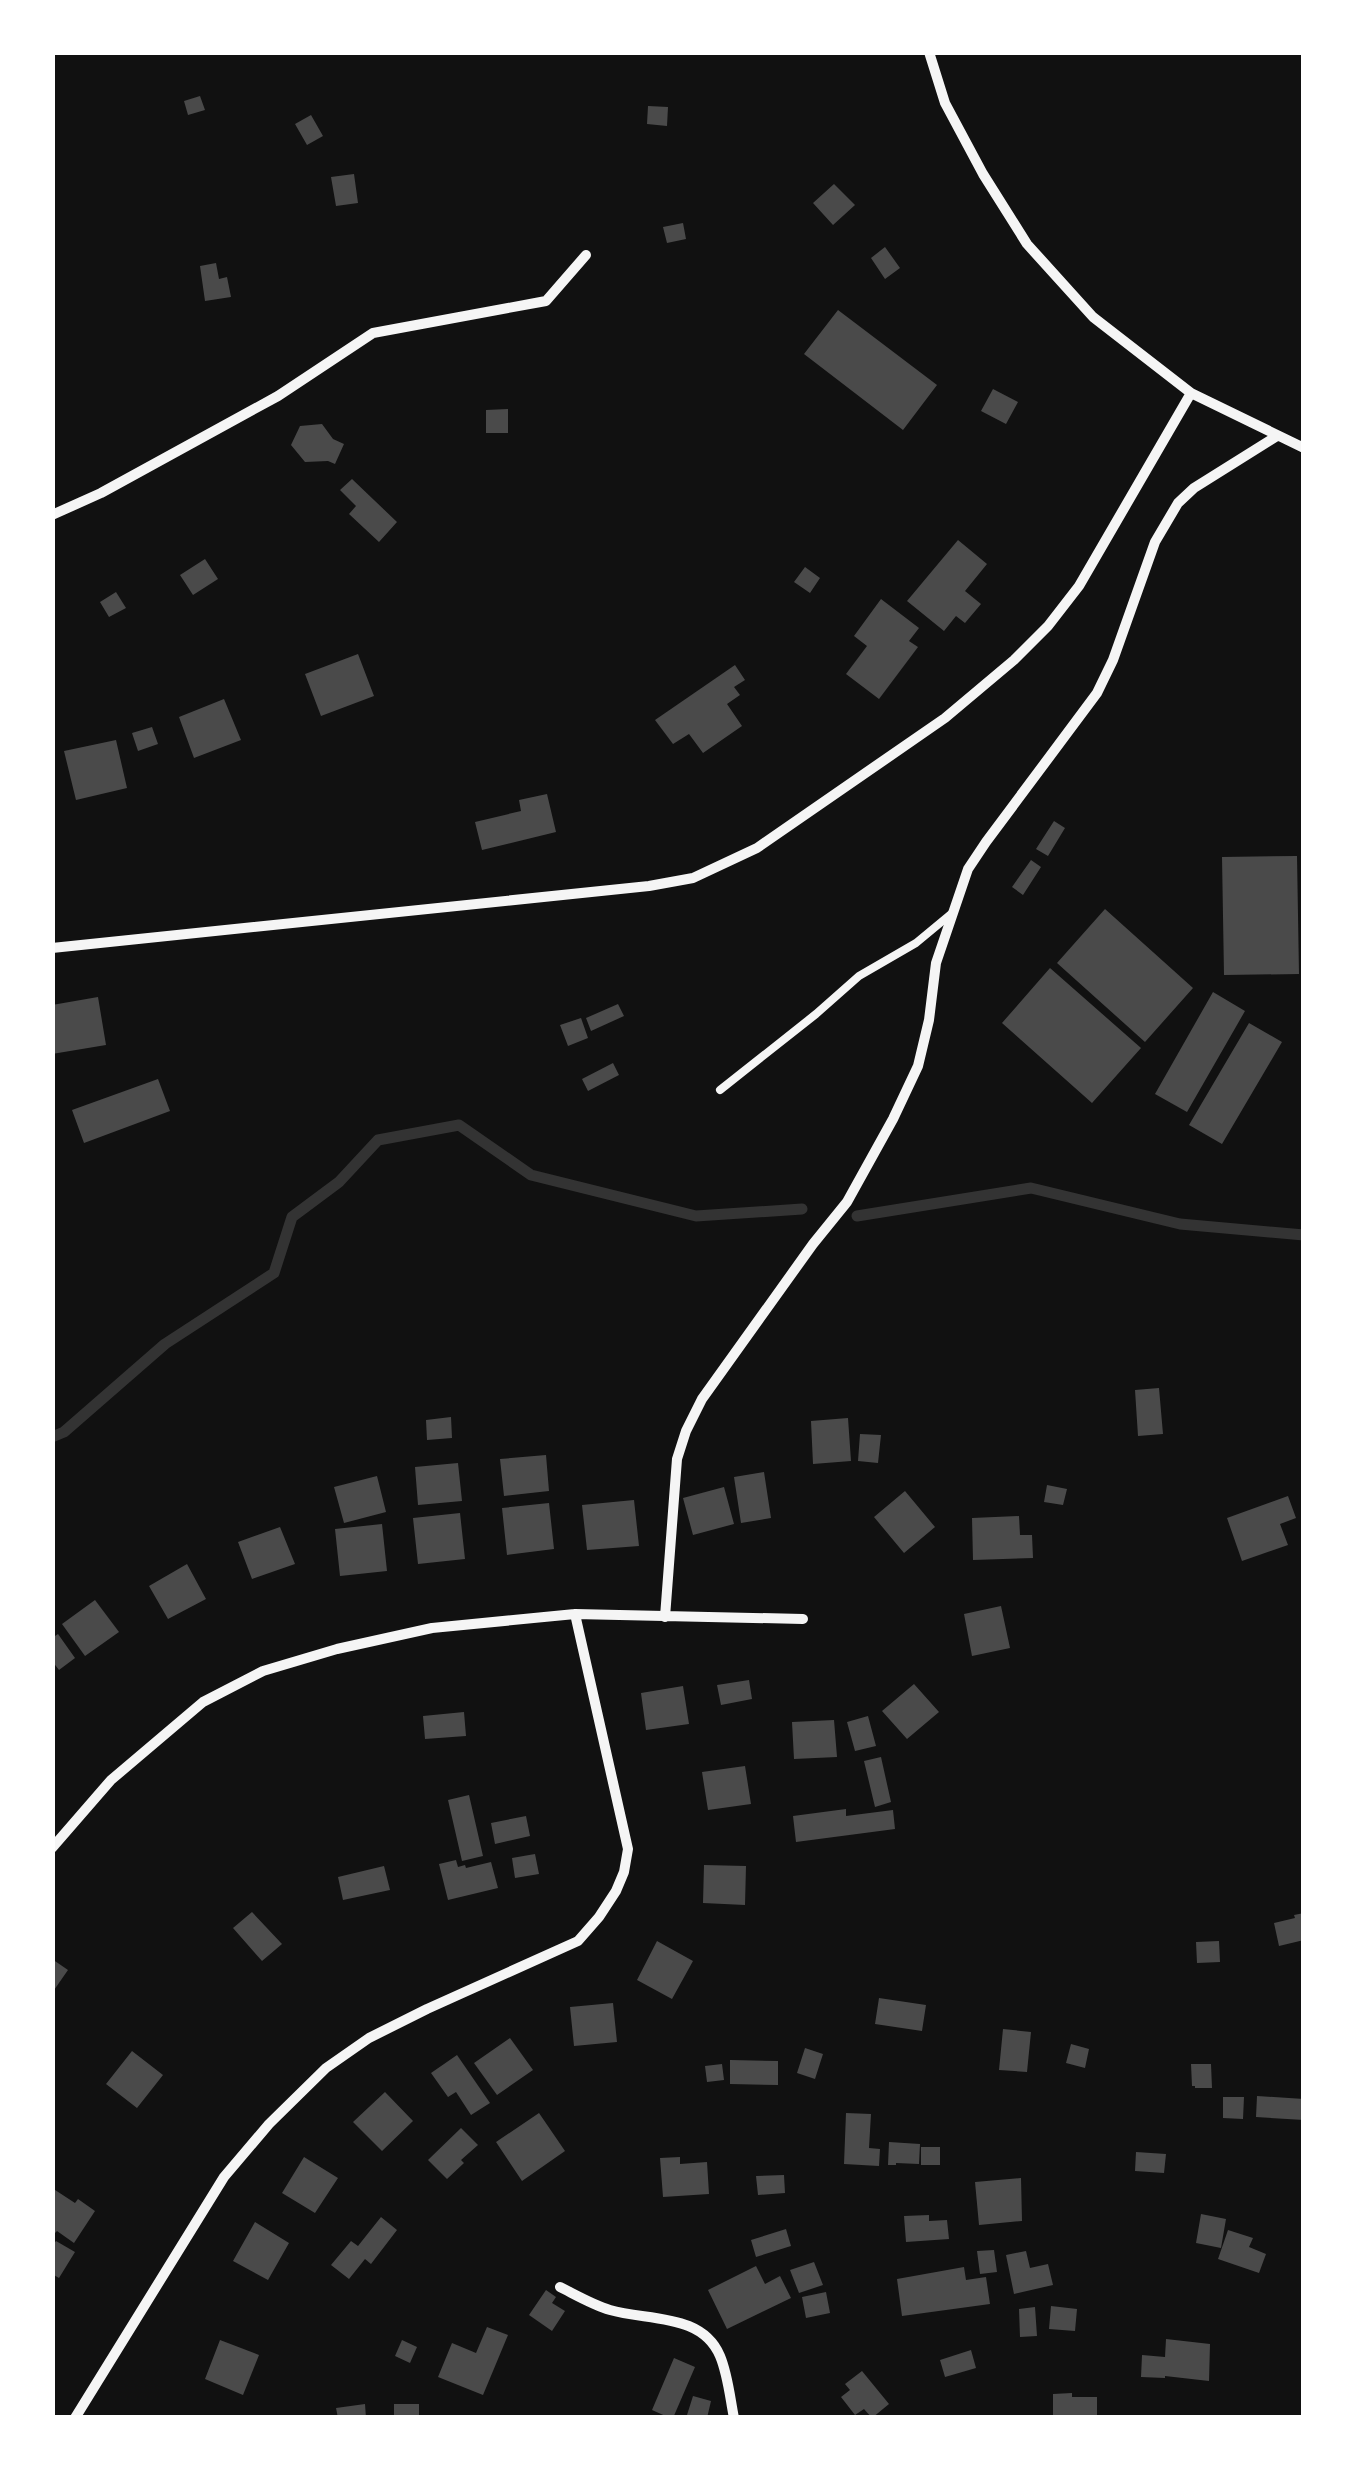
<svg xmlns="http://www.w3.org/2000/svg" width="1356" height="2470" viewBox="0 0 1356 2470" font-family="'PT Serif',serif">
<rect width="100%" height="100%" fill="#111"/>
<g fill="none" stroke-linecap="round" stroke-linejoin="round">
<path stroke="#333" stroke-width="11" d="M857 1216 1031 1188 1180 1224 1304 1235
M52 1437 64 1432 165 1344 274 1273 292 1217 339 1182 378 1140 459 1125 531 1175 696 1216 802 1209"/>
</g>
<path fill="#4a4a4a" d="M200 96 205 110 188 115 184 101Z
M648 106 668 107 667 126 647 124Z
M311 115 323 136 307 145 295 124Z
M354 174 358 203 336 206 331 177Z
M834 184 855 205 833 225 813 203Z
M683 223 686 239 667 243 663 227Z
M885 247 900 268 885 279 871 258Z
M216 263 219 279 227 277 231 297 205 301 200 266Z
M838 310 937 385 903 430 804 354Z
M993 389 1018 402 1006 424 981 411Z
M508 409V433H486V410Z
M322 424 333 439 344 444 335 464 328 461 305 462 291 445 300 426Z
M352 479 397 522 379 542 349 514 356 506 340 490Z
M958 540 987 564 965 591 981 604 965 623 956 616 944 631 907 601Z
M205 559 218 579 193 595 180 575Z
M805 567 820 578 810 593 794 582Z
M116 592 126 608 109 617 100 602Z
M881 599 919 628 909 641 918 647 879 699 846 674 867 646 854 636Z
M358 654 374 696 321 716 305 674Z
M735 665 745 680 734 687 740 695 727 704 742 726 703 753 689 734 673 744 655 720Z
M224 699 241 740 194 758 179 717Z
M152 727 158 744 138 751 132 733Z
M116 740 127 788 76 800 64 751Z
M547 794 556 832 482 850 475 822 521 811 519 800Z
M1054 821 1065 828 1048 856 1036 849Z
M1297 856 1299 974 1224 975 1222 857Z
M1031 860 1041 867 1023 895 1012 887Z
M1105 909 1193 988 1145 1042 1057 963Z
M1050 968 1141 1048 1092 1103 1002 1023Z
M1213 992 1245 1011 1187 1112 1155 1094Z
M98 997 106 1045 52 1054V1005Z
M618 1004 624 1016 591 1031 586 1018Z
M581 1018 588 1038 568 1046 560 1025Z
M1249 1023 1282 1042 1222 1144 1189 1125Z
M613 1063 619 1075 588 1091 582 1079Z
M158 1079 170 1111 84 1143 72 1110Z
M1159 1388 1163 1434 1138 1436 1135 1390Z
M451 1417 452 1438 427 1440 426 1420Z
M848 1418 851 1461 813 1464 811 1421Z
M860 1434 881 1435 878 1463 858 1461Z
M546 1455 549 1491 504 1496 500 1459Z
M458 1463 462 1501 418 1505 415 1467Z
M764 1472 771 1518 741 1523 734 1477Z
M377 1476 386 1512 344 1523 334 1487Z
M1047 1485 1067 1489 1063 1505 1044 1502Z
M724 1487 734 1524 693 1535 683 1498Z
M905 1491 935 1527 904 1553 874 1517Z
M1288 1496 1296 1518 1280 1524 1288 1545 1242 1561 1227 1518Z
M634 1500 639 1546 587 1550 582 1505Z
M549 1503 554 1549 507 1555 502 1508Z
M460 1513 465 1559 418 1564 413 1518Z
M1019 1516 1020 1535H1032L1033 1558 973 1560 972 1518Z
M382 1524 387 1571 340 1576 335 1529Z
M280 1527 295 1564 252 1579 238 1542Z
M187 1564 206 1599 168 1619 149 1586Z
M95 1600 119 1632 85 1656 62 1624Z
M1001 1606 1010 1648 972 1656 964 1614Z
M58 1634 75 1658 59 1670 52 1661V1638Z
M749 1680 752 1699 721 1705 717 1685Z
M914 1684 939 1712 907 1739 882 1711Z
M683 1686 689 1724 646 1730 641 1693Z
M464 1712 466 1736 425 1739 423 1716Z
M868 1716 876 1746 855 1751 847 1722Z
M834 1720 837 1757 794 1759 792 1722Z
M881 1757 891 1802 875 1807 864 1761Z
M745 1766 751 1804 708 1810 702 1772Z
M469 1795 483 1856 462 1861 448 1800Z
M846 1809V1816L893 1810 895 1829 796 1842 793 1816Z
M526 1816 530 1836 495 1844 491 1823Z
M535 1854 539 1874 515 1878 512 1858Z
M456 1860 458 1867 465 1865 466 1868 491 1862 498 1888 448 1900 439 1864Z
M704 1865 746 1866 745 1905 703 1903Z
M384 1866 390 1890 343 1900 338 1877Z
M252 1912 282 1944 262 1961 233 1928Z
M1304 1913V1940L1279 1946 1274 1923 1295 1918 1294 1915Z
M657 1941 693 1961 672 1999 637 1980Z
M1219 1941 1220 1962 1197 1963 1196 1942Z
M52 1959 68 1970 52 1993Z
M879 1998 926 2005 922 2031 875 2024Z
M613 2003 617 2042 574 2046 570 2007Z
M1003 2029 1031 2032 1027 2072 999 2070Z
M510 2038 533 2070 497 2095 474 2063Z
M1071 2044 1089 2049 1085 2068 1066 2063Z
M805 2048 823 2054 815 2079 797 2073Z
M132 2051 163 2075 137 2108 106 2084Z
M457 2055 490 2103 471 2115 456 2092 448 2097 431 2073Z
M730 2060 778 2061V2085L730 2084Z
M722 2064 724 2080 707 2082 705 2066Z
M1191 2064H1211L1212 2088H1195V2086H1192Z
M385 2092 413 2121 382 2151 353 2122Z
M1257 2096 1304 2099V2120L1256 2117Z
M1223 2097H1244L1243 2119 1223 2118Z
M539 2113 565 2151 522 2181 496 2142Z
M846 2113 871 2114 869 2148 880 2149 879 2166 844 2164Z
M461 2128 478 2145 461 2160 464 2163 447 2179 428 2160Z
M889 2142 920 2144 919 2164 896 2163V2165H888Z
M921 2147H940V2165H921Z
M1136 2152 1166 2154 1164 2173 1135 2171Z
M304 2157 338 2178 315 2213 282 2193Z
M680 2157V2164L707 2162 709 2194 663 2197 660 2158Z
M784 2175 785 2193 758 2195 756 2176Z
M1021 2178 1022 2221 979 2225 975 2182Z
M52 2188 75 2203 78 2199 95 2211 74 2243 57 2231 55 2233 52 2232Z
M1201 2214 1226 2219 1221 2248 1196 2243Z
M929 2215V2221L947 2220 949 2239 906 2242 904 2216Z
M381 2217 397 2230 371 2264 365 2259 349 2279 331 2265 351 2241 358 2246Z
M255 2222 289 2243 268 2280 233 2261Z
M786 2229 791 2246 756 2257 751 2240Z
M1228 2230 1253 2238 1249 2247 1266 2254 1259 2273 1218 2259Z
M56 2241 75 2252 59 2278 52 2274V2246Z
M994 2250 997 2272 980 2274 977 2251Z
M1026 2251 1030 2268 1048 2264 1053 2285 1014 2294 1006 2255Z
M814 2262 823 2285 799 2293 790 2270Z
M756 2266 765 2284 780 2276 791 2298 727 2329 708 2290Z
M964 2267 966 2280 986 2277 990 2304 902 2316 897 2279Z
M546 2290 556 2297 552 2303 565 2311 552 2331 529 2315Z
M826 2292 830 2313 806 2318 802 2297Z
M1051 2306 1077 2309 1075 2331 1049 2329Z
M1035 2307 1037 2336 1020 2337 1019 2309Z
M487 2327 508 2335 483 2395 438 2377 452 2343 476 2353Z
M1166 2339 1210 2344 1209 2381 1165 2376V2378L1141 2377 1142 2355 1165 2357Z
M220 2340 259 2355 243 2395 205 2379Z
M402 2340 417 2347 410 2363 395 2356Z
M971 2350 976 2368 945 2377 940 2360Z
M674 2358 695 2367 673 2418H670L652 2410Z
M862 2371 889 2404 872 2418 864 2409 855 2415 841 2397 850 2390 845 2384Z
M1072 2393V2397H1097V2418L1053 2416V2394Z
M693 2396 711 2401 707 2418 687 2415Z
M365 2404 366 2418H338L336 2408Z
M394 2404H419V2418H394Z"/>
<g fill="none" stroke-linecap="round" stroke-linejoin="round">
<path stroke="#f5f5f5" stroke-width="8" d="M720 1090 816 1014 859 976 916 943 951 914"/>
<path stroke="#f5f5f5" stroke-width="10" d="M929 52 945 103 983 174 1027 244 1093 317 1191 393 1304 448
M52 515 101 493 278 396 373 333 546 301 586 255
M52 948 649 886 693 878 757 848 945 718 1014 660 1048 626 1079 586 1191 393
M665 1617 677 1459 686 1431 702 1399 813 1244 847 1202 893 1119 918 1066 929 1020 936 963 968 869 986 842 1097 693 1113 660 1155 542 1178 503 1194 488 1277 436
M52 1848 111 1780 203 1702 263 1671 337 1649 432 1628 575 1614 803 1619
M560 2287C576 2295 593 2305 610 2310 648 2321 702 2313 720 2356 728 2375 730 2398 734 2418
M75 2418 224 2177 269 2124 326 2068 369 2038 427 2009 578 1941 599 1917 616 1891 624 1872 628 1849 575 1614"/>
</g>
<rect width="1356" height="2470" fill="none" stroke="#ffffff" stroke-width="110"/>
</svg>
